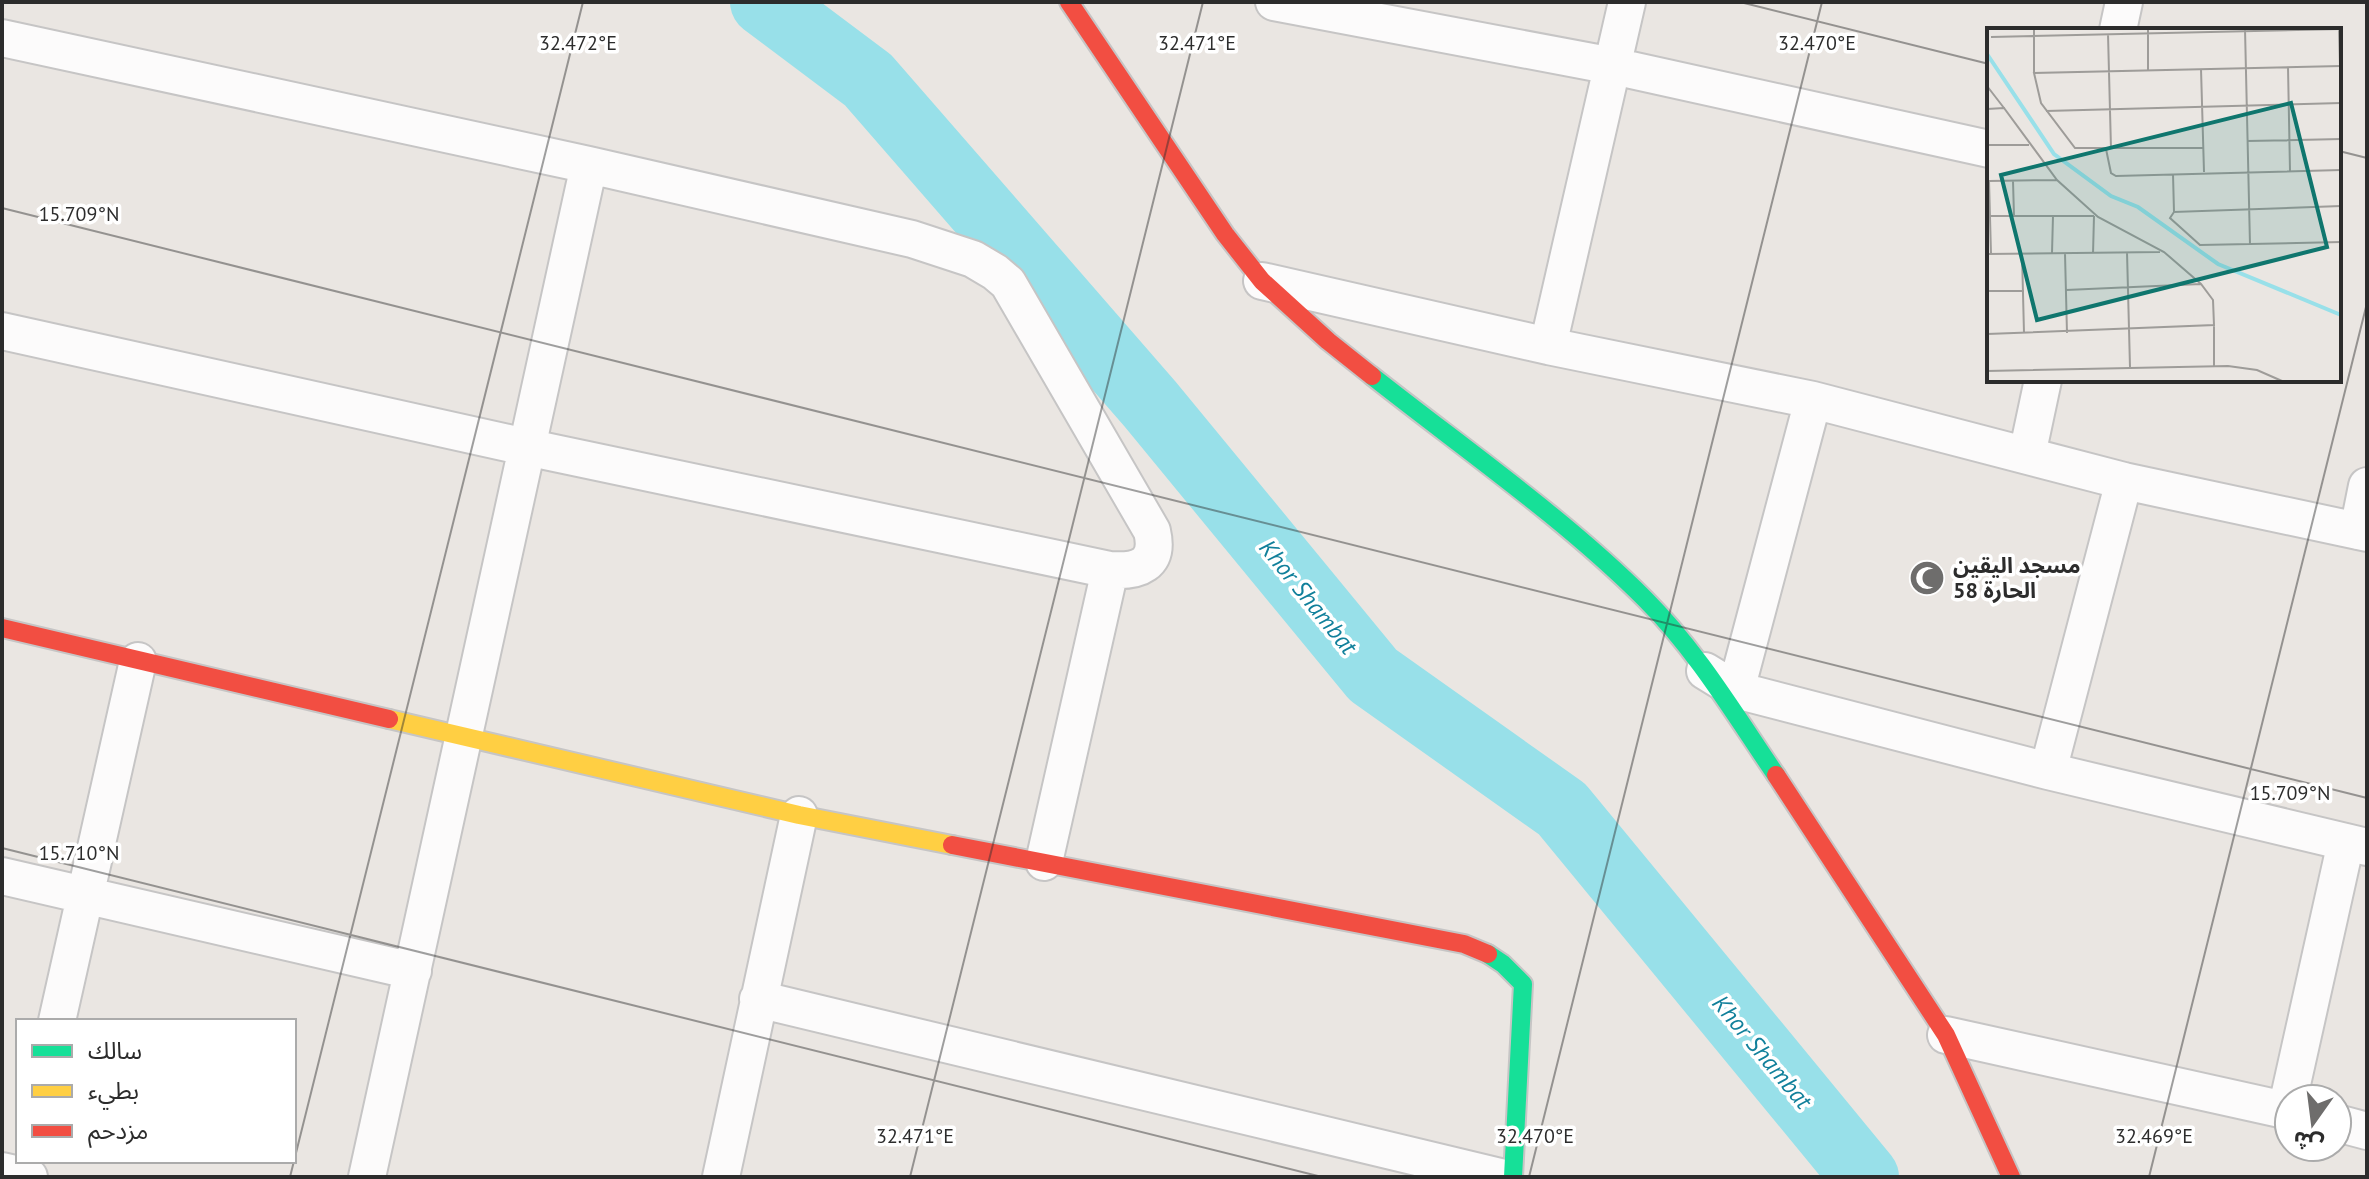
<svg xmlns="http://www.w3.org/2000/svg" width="2369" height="1179" viewBox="0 0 2369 1179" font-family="'PT Sans','Noto Sans Arabic',sans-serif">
<rect width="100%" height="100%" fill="#eae6e2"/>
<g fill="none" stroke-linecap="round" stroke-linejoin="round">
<path stroke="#98e0e9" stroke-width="68" d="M764 2 868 80 1150 404 1373 675 1562 809 1865 1177"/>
<defs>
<path id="street" d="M1274 2 1613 66 1989 149
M2118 30 2124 2
M2 38 589 165 912 239 973 259 995 272 1008 283 1152 531C1160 565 1138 572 1110 570
M1262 281 1548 346 1813 400 2124 481 2367 533
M2 331 526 447 1110 570 1044 862
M1548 346 1627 2
M2027 455 2043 380
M2358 531 2367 486
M1705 671 1736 690 2048 771 2367 847
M1736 690 1813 400
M2048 771 2124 481
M2 876 413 971
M758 999 1500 1177
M57 1021 138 661
M1946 1035 2289 1111
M2286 1111 2346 842
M2337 1123 2367 1131
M2 1171 29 1177
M367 1177 589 165
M721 1177 799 815"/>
<path id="fast" d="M1372 376C1463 448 1564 518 1645 599 1697 651 1735 715 1776 775
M1488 954 1503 964 1523 984 1513 1177"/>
<path id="slow" d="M389 719 799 815 952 845"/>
<path id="jam" d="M1069 2 1225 234 1262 281 1328 341 1372 376
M2 628 389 719
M1776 775 1946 1035 2011 1177
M952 845 1464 944 1488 954"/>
</defs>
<use href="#street" stroke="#c6c5c5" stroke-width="40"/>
<use href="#fast" stroke="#c6c5c5" stroke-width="22"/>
<use href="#slow" stroke="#c6c5c5" stroke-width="22"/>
<use href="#jam" stroke="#c6c5c5" stroke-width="22"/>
<use href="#street" stroke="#fcfbfb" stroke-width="36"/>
<use href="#fast" stroke="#16e098" stroke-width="18"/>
<use href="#slow" stroke="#ffcf43" stroke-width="18"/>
<use href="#jam" stroke="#f24e42" stroke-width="18"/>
</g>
<path fill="none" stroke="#2c2c2c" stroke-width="2" stroke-opacity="0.45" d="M1740 2 1989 64M2339 151 2367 158M2 208 2367 798M2 848 1322 1177M290 1177 583 2M910 1177 1203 2M1529 1177 1822 2M2149 1177 2367 303"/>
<defs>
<symbol id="mosque-disc" viewBox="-11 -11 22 22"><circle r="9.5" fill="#6e6d6c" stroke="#fff"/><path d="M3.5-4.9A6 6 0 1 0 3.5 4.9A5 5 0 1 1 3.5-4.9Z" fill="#fff"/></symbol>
</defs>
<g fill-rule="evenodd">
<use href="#mosque-disc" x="1907" y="558" width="40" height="40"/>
</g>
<g text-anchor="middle" stroke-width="7" stroke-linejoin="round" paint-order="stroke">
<g font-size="22" font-weight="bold" fill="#2c2c2c" stroke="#fff" text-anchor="start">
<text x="1953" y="573">مسجد اليقين<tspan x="1953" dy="25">الحارة 58</tspan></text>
</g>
<g font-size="24" font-style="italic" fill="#11809b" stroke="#fff">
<text transform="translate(1308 597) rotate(51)" y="8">Khor Shambat</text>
<text transform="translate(1762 1052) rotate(50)" y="8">Khor Shambat</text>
</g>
</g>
<g transform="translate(1987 28)">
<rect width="354" height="354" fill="#eae6e2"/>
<path fill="none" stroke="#98e0e9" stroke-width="4" d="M0 26 67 126 124 168 151 179 231 236 354 287"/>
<path fill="none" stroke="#9e9c99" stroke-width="2" d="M47 1V45M258 1 263 217M352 1 353 38M121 6 124 121M4 9 354 1M301 39 303 143M214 41 217 144M161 42V2M0 58 17 80M0 81 17 80 70 152 111 189 177 224 214 256 226 272 227 297 0 306M59 83 354 75M260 113 354 111M0 117H42M217 120H88L54 75 47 45 354 38M119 121 124 145 129 148 354 142M186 146 187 184 354 178M2 153 4 226M2 153 70 152M26 153 27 188M187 184 183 190 213 217 354 214M0 188H107M140 224 143 339M65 225 66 188M0 226 173 224M35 226 37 305M78 226 80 305M106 226 107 188M79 262 214 256M0 263H37M227 297V338M0 343 241 338 270 342 295 353"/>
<path fill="#0f766e" fill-opacity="0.15" stroke="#0f766e" stroke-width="4" d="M304 75 340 219 50 292 14 147Z"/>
<rect width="354" height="354" fill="none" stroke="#2c2c2c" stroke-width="4"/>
</g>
<g font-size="20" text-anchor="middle" fill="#2c2c2c" stroke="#fff" stroke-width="7" stroke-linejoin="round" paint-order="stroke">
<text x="578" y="50">32.472°E</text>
<text x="1197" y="50">32.471°E</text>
<text x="1817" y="50">32.470°E</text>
<text x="79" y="221">15.709°N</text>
<text x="2290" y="800">15.709°N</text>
<text x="79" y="860">15.710°N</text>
<text x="915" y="1143">32.471°E</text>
<text x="1535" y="1143">32.470°E</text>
<text x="2154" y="1143">32.469°E</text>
</g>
<rect width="2369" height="1179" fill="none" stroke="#2c2c2c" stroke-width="8"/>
<rect x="16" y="1019" width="280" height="144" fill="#ffffff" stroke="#ababab" stroke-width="2"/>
<rect x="32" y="1045" width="40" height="12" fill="#16e098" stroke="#ababab" stroke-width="2"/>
<text x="88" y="1059" font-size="24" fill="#2c2c2c">سالك</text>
<rect x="32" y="1085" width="40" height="12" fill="#ffcf43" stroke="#ababab" stroke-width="2"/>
<text x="88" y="1099" font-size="24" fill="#2c2c2c">بطيء</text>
<rect x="32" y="1125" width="40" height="12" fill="#f24e42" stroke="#ababab" stroke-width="2"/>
<text x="88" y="1139" font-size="24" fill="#2c2c2c">مزدحم</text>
<g transform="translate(2313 1123) rotate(194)"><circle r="38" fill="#ffffff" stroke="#ababab" stroke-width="2"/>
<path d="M0-6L14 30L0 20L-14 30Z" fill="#6e6d6c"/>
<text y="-12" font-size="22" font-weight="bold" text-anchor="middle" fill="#2c2c2c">ش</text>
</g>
</svg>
